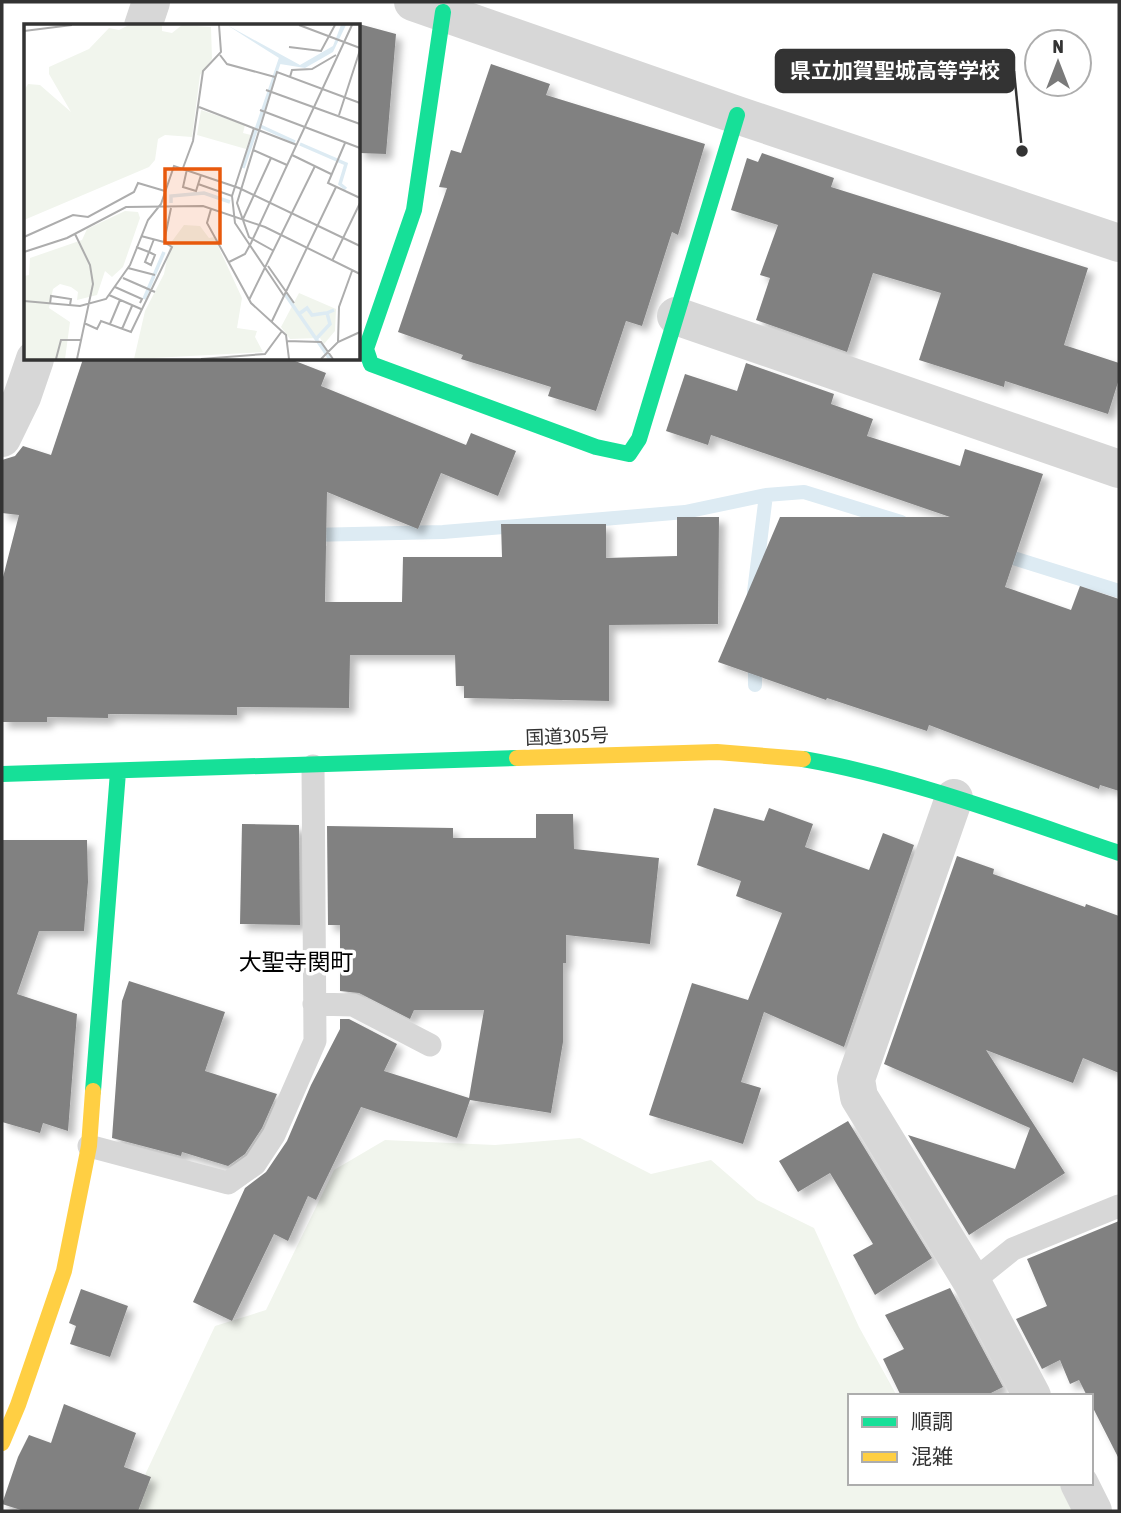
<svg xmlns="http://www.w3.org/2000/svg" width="1121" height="1513" viewBox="0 0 1121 1513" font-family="'Asap Condensed','Noto Sans JP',sans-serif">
<defs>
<filter id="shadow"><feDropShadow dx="6" dy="6" stdDeviation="3.5" flood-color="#0004"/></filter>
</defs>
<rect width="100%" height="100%" fill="#fff"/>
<path fill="#f1f5ed" d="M580 1138 651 1174 711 1160 757 1200 814 1228 859 1327 897 1396H850V1483H1059L1075 1511H128L215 1326 266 1310 334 1170 385 1140 495 1145Z"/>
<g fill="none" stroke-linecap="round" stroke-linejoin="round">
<path stroke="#ddebf3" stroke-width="14" d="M309 535 443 532 603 519 685 512 766 495 804 492 901 522
M997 553 1119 591
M754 592 766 495
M755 658V685"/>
</g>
<path fill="#818181" filter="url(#shadow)" d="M359 24 396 34 386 154 359 153Z
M491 64 550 84 546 95 705 144 678 235 672 232 642 326 626 321 596 411 548 396 551 387 461 359 463 355 398 332 447 188 439 187 451 150 461 153Z
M762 153 834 178 831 187 1088 268 1064 345 1119 363V379L1108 414 1005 381 1004 387 919 360 941 293 873 273 847 352 756 320 770 278 760 275 778 225 731 210 747 158 758 162Z
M83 359H290L326 373 321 386 466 445 471 433 516 451 498 496 441 473 418 529 327 492 325 602H402L403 557H502L501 524H606V558L677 556V517H719L718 624 609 625V701L464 698V686H456L455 655H350L349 708 237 707V715L108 714V718L47 717V722H2V581L19 515 2 513V460L15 456 23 446 51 455Z
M746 363 834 394 831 404 873 419 867 436 960 466 965 449 1043 474 1005 587 1071 610 1080 586 1119 599V791L1100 785 1099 789 929 725 927 731 827 698 826 700 718 662 780 517H950L711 435 708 445 666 431 685 374 737 391Z
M714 808 764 821 769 808 813 824 805 847 869 870 883 833 914 845 844 1047 764 1012 741 1082 761 1088 743 1144 649 1115 692 983 748 1000 782 913 736 896 741 881 697 865Z
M536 814H573L574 849 659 858 650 944 566 935V963H563V1042L551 1113 470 1100 457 1138 361 1107 316 1200 308 1196 288 1241 274 1234 232 1321 193 1302 245 1188 266 1172 287 1141 311 1085 340 1029V1019H349L397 1044 384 1071 469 1098 484 1010H414L410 1019 359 993 340 991V925H328L327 826 453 828V838H536Z
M242 824 299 825 300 925 240 924Z
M2 840H87L88 882 84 931H39L17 994 77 1014 68 1131 43 1123 40 1133 2 1122Z
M957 856 994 869 993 874 1085 907 1086 904 1119 916V1073L1083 1058 1073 1083 986 1050 1065 1173 969 1235 908 1135 1015 1169 1030 1128 884 1064Z
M129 981 225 1012 205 1071 277 1094 262 1128 245 1154 228 1166 182 1152 181 1156 112 1138 122 1001Z
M848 1121 932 1258 875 1295 853 1255 873 1244 830 1173 798 1192 779 1161Z
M1119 1221V1459L1091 1404V1396H1087L1079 1380 1070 1384 1060 1360 1042 1369 1016 1319 1047 1306 1027 1259Z
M950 1288 1003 1387 985 1396H901L883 1359 904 1349 885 1315Z
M81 1289 128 1306 110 1357 70 1344 76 1326 69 1323Z
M64 1404 136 1433 124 1467 151 1477 138 1511H24L2 1504 18 1457 29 1435 51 1443Z"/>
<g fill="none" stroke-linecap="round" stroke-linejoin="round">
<path stroke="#d7d7d7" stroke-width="23" d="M314 1004 353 1005 430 1045
M89 1146 228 1183 255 1164 274 1135 315 1041 313 766
M972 1282 1013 1249 1119 1206"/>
<path stroke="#d7d7d7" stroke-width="38" d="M413 2 737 115 1119 243
M143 26 151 2
M676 316 1119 469
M2 438 22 397 35 359
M954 798 856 1079 859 1097 972 1282 1032 1396
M1079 1483 1093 1511"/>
<path stroke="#16e098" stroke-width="16" d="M443 12 414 210 366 349 371 364 596 447 629 454 639 439 737 115
M803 759C911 778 1015 818 1119 853
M2 774 517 758
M93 1091 118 772"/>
<path stroke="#ffcf43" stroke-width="16" d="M517 758 717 752 803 759
M2 1443 18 1405 64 1271 89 1146 93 1091"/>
</g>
<g text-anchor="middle" stroke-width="7" stroke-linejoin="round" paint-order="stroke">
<g font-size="19" fill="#333" stroke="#fff">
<text transform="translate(567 736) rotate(-2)" y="7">国道305号</text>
</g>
<g font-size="23" fill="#000" stroke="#fff">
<text x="296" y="970">大聖寺関町</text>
</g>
</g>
<g transform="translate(24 24)">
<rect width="336" height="336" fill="#fff"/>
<path d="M105 1H138V7L148 9 158 1 187 3 188 35 176 51 168 113 141 111 134 115 131 136 125 143 0 196V67L4 60 16 61 47 88 25 50V43L65 25 85 4 95 6ZM177 86 221 101 219 109 227 111 222 125 173 111ZM101 187 114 188 116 194 99 243 88 253 81 247 73 271 53 276 54 268 47 263 36 260 29 265 25 284 46 298 41 335H0V252L5 251 6 234 58 216 63 205ZM160 201 176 202 185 214 190 213 218 274 213 304 233 307 231 313 239 328 110 335 121 287 140 250 146 220ZM275 269 312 285 311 307 300 320 296 314 266 315 257 303Z" fill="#f1f5ed"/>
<path d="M203 1 276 41 309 22 317 1H322L309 28 281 44 256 40 255 34Z" fill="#ddebf3"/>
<path fill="none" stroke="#ddebf3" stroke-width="3.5" d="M234 101 271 118M276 120 322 140 316 160 322 165M219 144 257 33M147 179V172L180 169 206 178M261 270 306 335M120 275 140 228M275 290 283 284 288 291 302 289M292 315 306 300 303 289 310 286"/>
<path fill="none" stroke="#adadad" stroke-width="2" d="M275 1 336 24M0 7 48 1M265 23 297 27 311 1M196 31 203 40 251 53M266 53 268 46 288 45 312 31M242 66 336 100M175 83 273 121M236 86 336 124M315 91 336 26M321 119 304 159 336 174M229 126 263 141M268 131 307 150M159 144 169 117 179 47 197 28 195 1M163 145 159 163 172 167 177 151M174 160 208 172 230 104M208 172 211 199 260 272M187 185 183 199 227 279 262 311 265 335M219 195 247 134M51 210 66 241 69 260 53 335M117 212 140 218M0 213 49 191 64 193 110 168 114 159 141 167M112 223 125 228 131 231 127 241 121 238 125 228 130 215M250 227 225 213 213 179 253 48 336 79M0 228 43 214 102 183 179 182 241 203 336 250M308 237 336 179M205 238 221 230 227 219 328 1M244 242 270 279M104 244 131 251M99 254 131 268M91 263 118 275 116 279M85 271 117 285M225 276 291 142M0 277 56 282 82 275 106 241 124 196 137 180 150 142 215 164 336 222M26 280 27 272 47 275 46 281M248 297 312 163M60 299 73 305 77 297 107 308 148 223 140 218 147 184M86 300 96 276M98 305 108 282M262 317 297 318 309 335M314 318 315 283 328 247M32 335 37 316H57M177 335 241 330 258 307M297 335 314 318 336 308"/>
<path fill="#e8590c" fill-opacity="0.15" stroke="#e8590c" stroke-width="3.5" d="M141 145H196V219H141Z"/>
<rect width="336" height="336" fill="none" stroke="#333" stroke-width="3.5"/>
</g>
<path fill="none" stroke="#333" stroke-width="2.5" d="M1022 151L1014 71"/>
<circle fill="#333" stroke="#fff" stroke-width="2.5" cx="1022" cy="151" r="7"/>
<rect fill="#333" stroke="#333" stroke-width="2.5" x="776" y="50" width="238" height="42" rx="7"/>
<g font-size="21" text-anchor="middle" font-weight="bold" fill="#fff">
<text x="895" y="78">県立加賀聖城高等学校</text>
</g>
<rect width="1121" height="1513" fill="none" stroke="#333333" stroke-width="7"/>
<rect x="848" y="1394" width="245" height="91" fill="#ffffff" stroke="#adadad" stroke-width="2"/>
<rect x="862" y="1417" width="35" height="10" fill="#16e098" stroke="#adadad" stroke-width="2"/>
<text x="911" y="1429" font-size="21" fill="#333333">順調</text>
<rect x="862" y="1452" width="35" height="10" fill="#ffcf43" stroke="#adadad" stroke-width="2"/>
<text x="911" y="1464" font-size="21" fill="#333333">混雑</text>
<g transform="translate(1058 63)"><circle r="33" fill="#ffffff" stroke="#adadad" stroke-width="2"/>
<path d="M0-5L12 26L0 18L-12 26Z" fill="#7a7a7a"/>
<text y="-10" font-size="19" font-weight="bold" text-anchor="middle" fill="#333333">N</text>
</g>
</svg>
